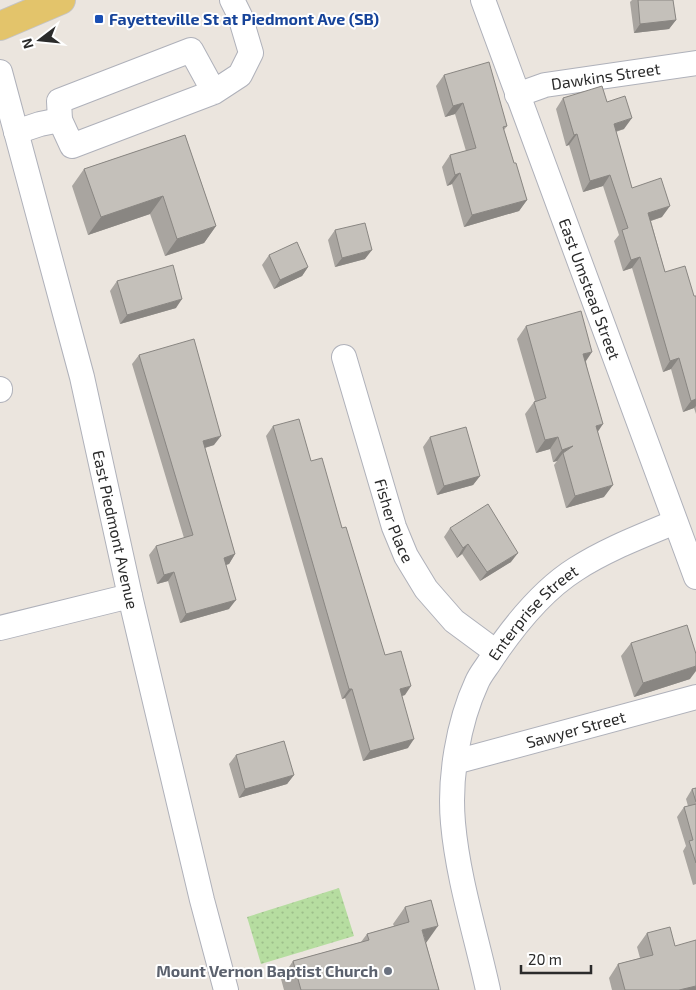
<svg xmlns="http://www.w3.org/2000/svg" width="696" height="990" viewBox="0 0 696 990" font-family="'Exo 2',sans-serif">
<defs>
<pattern id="park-dots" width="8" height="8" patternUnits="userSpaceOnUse" patternTransform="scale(1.25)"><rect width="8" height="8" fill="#b6dda0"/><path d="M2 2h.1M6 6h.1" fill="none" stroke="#9dbe8a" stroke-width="1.8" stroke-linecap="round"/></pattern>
</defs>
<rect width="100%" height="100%" fill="#ebe5de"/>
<path fill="url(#park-dots)" d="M339 888 354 936 261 964 247 917Z"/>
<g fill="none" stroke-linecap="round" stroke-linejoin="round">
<defs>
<g id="minor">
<path id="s1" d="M483 0 696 577"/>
<path id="s2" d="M0 72 82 377 130 596 202 900 226 990"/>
<path d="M214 92 191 50 59 101 60 120 72 146 214 92 240 75 251 53 240 16 232 0"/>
<path id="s3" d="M517 95 545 85 696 63"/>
<path d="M16 132 40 124 60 120"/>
<path id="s4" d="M344 357 394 527 406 556 426 589 454 621 496 652"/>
<path d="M0 390V389"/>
<path d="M0 628 130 596"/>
<path id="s5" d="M455 762 696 697"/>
<path id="s6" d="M488 990C476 935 458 879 453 823 449 778 458 723 477 682 480 675 485 669 489 663 512 628 541 591 576 569 607 549 642 536 675 522"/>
</g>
<path id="major" d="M0 26 61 0"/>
</defs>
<use href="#minor" stroke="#afb1ba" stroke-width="26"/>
<use href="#major" stroke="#c4c4c4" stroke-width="30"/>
<use href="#minor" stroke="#fff" stroke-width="24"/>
<use href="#major" stroke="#e3c46b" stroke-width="28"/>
</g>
<path fill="#a9a5a0" d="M632 0H673L676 20 669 29 634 33 630 2Z
M444 75 507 126 504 130 514 163 527 200 519 211 464 227 452 184 447 186 442 167 450 155 466 151 455 114 445 117 436 86Z
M563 98 607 102 624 129 616 132 632 188 662 217 651 221 665 272 694 296H696V414L694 408 683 412 671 369 663 372 632 268 623 271 614 241 619 235 603 186 583 192 569 145 566 146 556 109Z
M185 135 216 226 204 243 165 256 150 214 88 235 72 186 84 169Z
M335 230 365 259 335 267 328 240Z
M269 255 308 267 302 276 274 289 262 265Z
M117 281 176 308 120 324 110 291Z
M526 326 586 361 598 432 604 497 566 508 554 465 557 461 553 462 550 449 536 453 525 414 534 402 535 401 517 339Z
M139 355 214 445 205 448 235 554 229 564 226 565 229 609 180 623 168 581 157 584 149 555 156 546 184 538 132 364Z
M273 426 311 461 342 528 385 655 405 695 402 696 408 748 363 761 345 698 342 699 266 436Z
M430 437 480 476 473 485 437 495 423 447Z
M450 528 511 562 480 581 462 554 457 558 444 537Z
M631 643 690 679 634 697 621 656Z
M236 755 294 775 287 784 239 798 229 764Z
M696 788V884L693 885 683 851 686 846 677 817 684 807 688 806 686 799 692 789Z
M405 907 426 943 439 990H284L281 979 293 961 361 942 367 934 394 926 393 924Z
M647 933 675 946 696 990H612L609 978 618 964 640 958 637 947Z"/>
<path fill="#898682" d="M676 20 669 29 634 33 640 24Z
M463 103 455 114 445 117 453 106Z
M632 118 624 129 606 134 614 124Z
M577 134 569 145 566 146 574 135Z
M460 173 452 184 447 186 455 175Z
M610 175 603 186 583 192 590 181Z
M163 196 150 214 88 235 101 217Z
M527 200 519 211 464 227 472 215Z
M670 206 662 217 641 224 648 213Z
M216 226 204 243 165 256 177 239Z
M372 250 365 259 335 267 342 258Z
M640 257 632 268 623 271 631 260Z
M308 267 302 276 274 289 280 280Z
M182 299 176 308 120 324 127 315Z
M592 352 584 364 583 354Z
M679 358 671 369 663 372 670 361Z
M696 399V406L694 408 683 412 691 401Z
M603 424 595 436 596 426Z
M221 436 214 445 197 450 203 441Z
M558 437 550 449 536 453 545 440Z
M573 446 563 453 557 461 553 462 562 450Z
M480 476 473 485 437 495 444 486Z
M613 485 604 497 566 508 575 496Z
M468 544 462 554 457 558 463 548Z
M518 553 511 562 480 581 487 572Z
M235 554 229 564 217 567 224 558Z
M174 572 168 581 157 584 164 575Z
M236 600 229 609 180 623 186 614Z
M696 666V671L690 679 634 697 643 683Z
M411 686 405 695 394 698 400 689Z
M349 689H352L345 698 342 699Z
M414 739 408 748 363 761 370 751Z
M294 775 287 784 239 798 245 789Z
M438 926 426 943 422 930Z
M696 986V990H679Z"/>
<path fill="#c4c0ba" stroke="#898682" d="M638 0H673L676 20 640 24Z
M489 62 507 126 503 127 514 163H516L527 200 472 215 460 173 455 175 450 155 476 148 463 103 453 106 444 75Z
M602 86 607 102 625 96 632 118 614 124 632 188 661 178 670 206 648 213 665 272 685 266 694 296H696V399L691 401 679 358 670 361 640 257 631 260 622 230 628 228 610 175 590 181 577 134 574 135 563 98Z
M185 135 216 226 177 239 163 196 101 217 84 169Z
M365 223 372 250 342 258 335 230Z
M297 242 308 267 280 280 269 255Z
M173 265 182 299 127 315 117 281Z
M581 311 592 352 583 354 603 424 596 426 613 485 575 496 563 453 573 446 562 450 558 437 545 440 534 402 546 398 526 326Z
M194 339 221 436 203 441 235 554 224 558 236 600 186 614 174 572 164 575 156 546 193 535 139 355Z
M299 419 311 461 322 458 342 528 346 527 385 655 401 651 411 686 400 689 414 739 370 751 352 689H349L273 426Z
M466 427 480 476 444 486 430 437Z
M488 504 518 553 487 572 468 544 463 548 450 528Z
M687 625 696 654V666L643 683 631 643Z
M284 741 294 775 245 789 236 755Z
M696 788V802L692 789Z
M696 804V863L689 841 693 840 684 807Z
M431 900 438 926 422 930 439 990H301L293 961 369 940 367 934 409 922 405 907Z
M670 927 675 946 696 940V986L679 990H625L618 964 653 955 647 933Z"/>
<rect fill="#1a4fb4" stroke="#fff" stroke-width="2" x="94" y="14" width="10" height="10" rx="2.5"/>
<circle fill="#6b7280" stroke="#fff" stroke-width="2" cx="388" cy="971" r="5"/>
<g text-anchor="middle" stroke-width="4" stroke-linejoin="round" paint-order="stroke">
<g font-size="16" font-weight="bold" fill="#164399" stroke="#fff" text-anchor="start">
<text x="109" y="25">Fayetteville St at Piedmont Ave (SB)</text>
</g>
<g font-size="16" fill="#2b2b2b" stroke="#fff">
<text dy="6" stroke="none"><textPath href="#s3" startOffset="91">Dawkins Street</textPath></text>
<text dy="6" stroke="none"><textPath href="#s1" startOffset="308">East Umstead Street</textPath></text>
<text dy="6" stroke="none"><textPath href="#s4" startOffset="171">Fisher Place</textPath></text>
<text dy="6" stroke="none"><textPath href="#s2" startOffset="472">East Piedmont Avenue</textPath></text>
<text dy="6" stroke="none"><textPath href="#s6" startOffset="405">Enterprise Street</textPath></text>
<text dy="6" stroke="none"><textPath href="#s5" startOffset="125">Sawyer Street</textPath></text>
</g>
<g font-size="16" font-weight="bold" fill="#5b616d" stroke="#fff" text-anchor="end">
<text x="378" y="977">Mount Vernon Baptist Church</text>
</g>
</g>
<g transform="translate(40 40) rotate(254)" stroke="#ffffff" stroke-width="4" paint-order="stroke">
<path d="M0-4L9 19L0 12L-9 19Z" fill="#2b2b2b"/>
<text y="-8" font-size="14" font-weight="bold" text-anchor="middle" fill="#2b2b2b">N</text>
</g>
<path d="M521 965v8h70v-8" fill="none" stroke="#2b2b2b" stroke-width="2.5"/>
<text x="528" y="965" font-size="15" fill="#2b2b2b" stroke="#ffffff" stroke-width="4" paint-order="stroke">20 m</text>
</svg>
